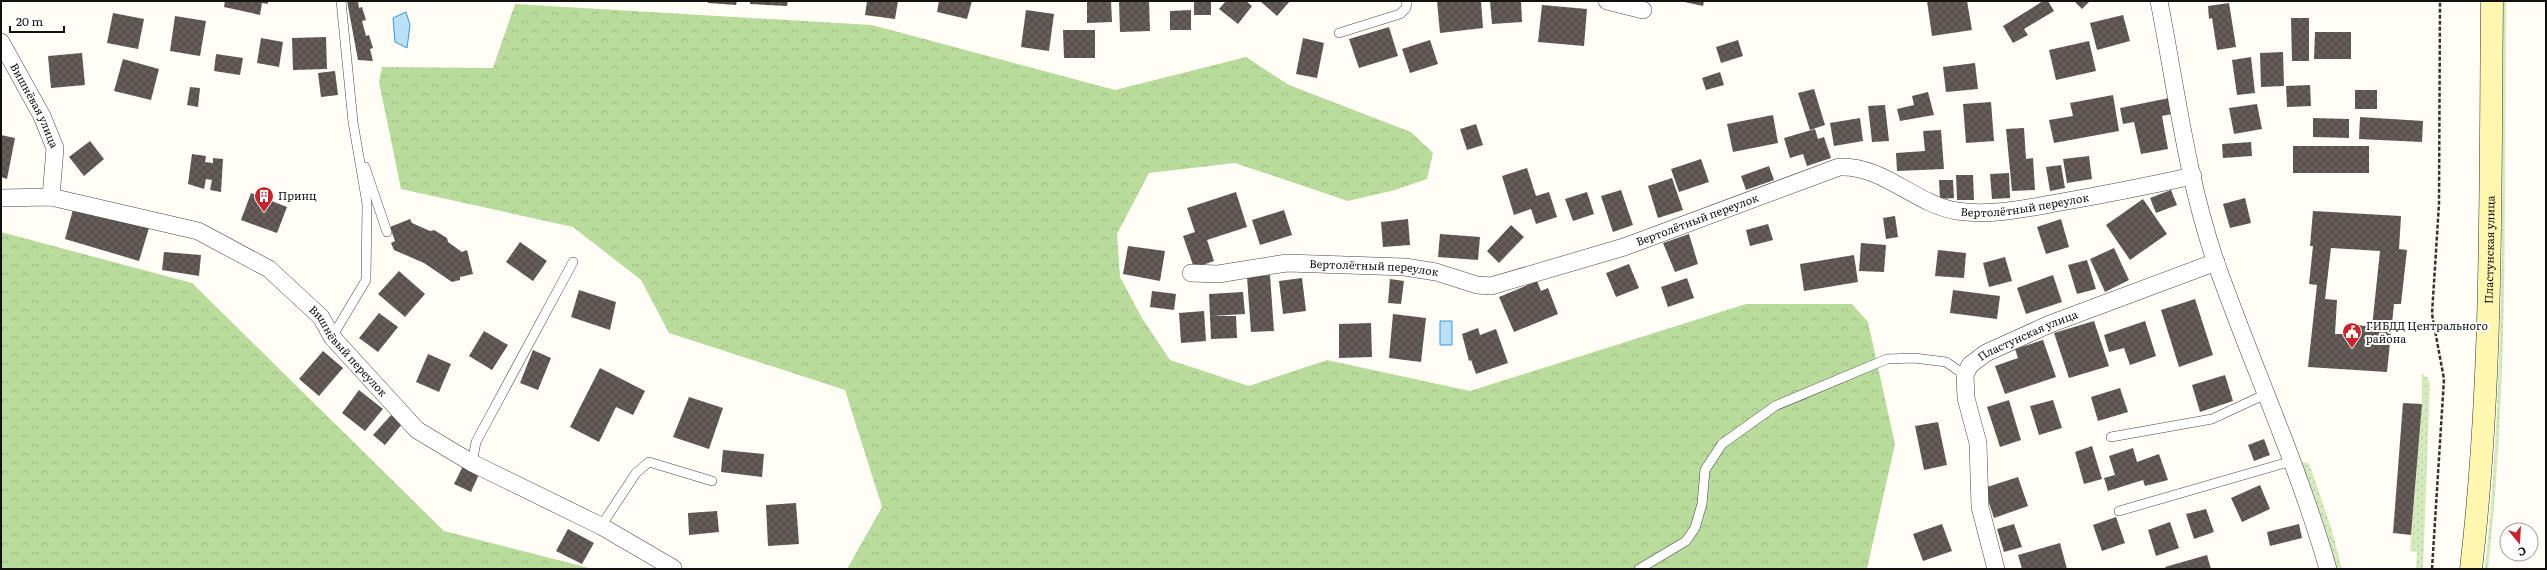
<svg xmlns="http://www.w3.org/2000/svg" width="2547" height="570" viewBox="0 0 2547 570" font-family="Literata,serif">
<defs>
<pattern id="grass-dots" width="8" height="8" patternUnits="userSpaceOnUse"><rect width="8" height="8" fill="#d5ebbd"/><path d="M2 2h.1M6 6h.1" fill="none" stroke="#b6c8a1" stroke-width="1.8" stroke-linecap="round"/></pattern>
<pattern id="forest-crowns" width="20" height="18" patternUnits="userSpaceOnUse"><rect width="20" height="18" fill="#b9dc9c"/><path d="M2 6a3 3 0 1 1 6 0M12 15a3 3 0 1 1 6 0" fill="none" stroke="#9ebc85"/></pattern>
<pattern id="building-cross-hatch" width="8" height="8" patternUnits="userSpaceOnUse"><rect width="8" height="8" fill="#5a524d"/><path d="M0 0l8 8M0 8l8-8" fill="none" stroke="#6d6662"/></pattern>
</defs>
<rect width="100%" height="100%" fill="#fffdf5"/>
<path fill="url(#grass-dots)" d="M2503 1H2506C2504 191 2509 380 2488 569H2485C2505 380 2502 191 2503 1Z
M2422 374 2428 378 2430 384 2423 569H2416L2417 552 2410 551 2422 404Z
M2301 462 2309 463 2331 527 2342 569H2334Z"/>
<path fill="url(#forest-crowns)" d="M515 4 872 25 1115 90 1246 57 1289 85 1411 132 1433 153 1427 179 1395 190 1348 201 1235 163 1149 173 1117 234 1120 277 1142 318 1170 360 1249 386 1327 360 1470 391 1746 304H1852L1868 322 1895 444 1867 569H847L882 507 845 390 669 333 641 280 573 227 401 189 379 82 382 67 493 68Z
M1 232 192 283 444 531 593 569H1Z"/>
<path fill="#b9e0f7" stroke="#3f96cf" d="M406 12 410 25 407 48 395 42 393 18Z
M1440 321H1452V345H1440Z"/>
<path fill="url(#building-cross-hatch)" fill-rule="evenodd" d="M225 1H268V4L262 3 260 15 224 7Z
M347 1H358L359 8 362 7 366 20 362 21 366 36 369 35 373 48 370 49 373 61 358 60Z
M708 1H737L736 5 708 3Z
M750 1H788L787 6 750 4Z
M867 1H898L895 19 865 15Z
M939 1H972L967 19 937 12Z
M1087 1H1111L1112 22 1087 23Z
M1119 1H1149L1150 31 1120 32Z
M1194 1H1211V15H1194Z
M1226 1H1246L1252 6 1238 24 1219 9Z
M1260 1H1290L1277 16Z
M1437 1H1481L1483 28 1440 33Z
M1490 1H1521L1522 22 1492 24Z
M1680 1H1704L1703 6Z
M1927 1H1967L1972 30 1932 36Z
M2043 1H2048L2054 11 2024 29 2028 35 2013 43 2003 26Z
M2074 1H2090L2082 9Z
M2229 3 2236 47 2217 50 2212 18 2209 19 2208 6Z
M1542 5 1587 9 1584 46 1538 42Z
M1026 10 1054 14 1049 51 1021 47Z
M1191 10V30H1170V11Z
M113 13 144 19 138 49 107 43Z
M2123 15 2130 41 2097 50 2090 23Z
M175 16 206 21 200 56 170 51Z
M2291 18H2309V61H2292Z
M1389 27 1398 56 1359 68 1349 39Z
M1063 30H1095V58H1064Z
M2315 32H2351V59H2314Z
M326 37 327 69 293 70 292 38Z
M261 38 283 42 279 67 257 63Z
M1303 38 1324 43 1317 78 1296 74Z
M1430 40 1438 64 1410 73 1402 49Z
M1738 40 1743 56 1721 63 1716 47Z
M2089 41 2096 71 2056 80 2049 50Z
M2283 52 2284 86 2261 87 2260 53Z
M82 53 85 85 51 88 48 56Z
M216 54 243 58 240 75 214 71Z
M2251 57 2255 93 2237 95 2232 60Z
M123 59 159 69 151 100 114 91Z
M1975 63 1978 89 1946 92 1943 67Z
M335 71 338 95 321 97 318 73Z
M1720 72 1724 85 1706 90 1702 78Z
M2310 85 2311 106 2287 107 2286 86Z
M190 87 200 88 198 107 187 105Z
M1814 89 1825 125 1810 130 1798 93Z
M2355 90H2377V109H2355Z
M1928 92 1934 115 1900 121 1897 109 1914 105 1912 96Z
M2113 95 2119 131 2054 143 2049 120 2073 116 2070 103Z
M2169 98 2172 114 2162 116 2168 149 2141 154 2134 122 2123 124 2120 108Z
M1991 102 1994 141 1966 143 1963 104Z
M2257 104 2262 129 2234 134 2229 108Z
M1885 105 1889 141 1872 142 1868 106Z
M1773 115 1778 143 1733 152 1727 124Z
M2360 117 2423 121 2422 142 2359 139Z
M1860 118 1863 141 1834 146 1830 123Z
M2313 118 2349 119V138L2313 137Z
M1476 124 1483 145 1467 150 1460 129Z
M2024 128 2026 159 2033 158 2035 190 2012 191 2006 129Z
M1815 129 1818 139 1824 137 1831 158 1807 166 1803 154 1790 158 1784 138Z
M1941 130 1944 169 1897 171 1896 153 1925 151 1923 131Z
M1 135 15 138 7 179 1 177Z
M90 141 104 159 84 176 69 157Z
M2251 142 2252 156 2223 158 2222 144Z
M2293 146H2369V173H2293Z
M192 154 206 156 205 162 213 163V158L223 159 221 192 210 190 212 180 206 179 204 189 188 184Z
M2089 156 2092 179 2067 183 2063 159Z
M1701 159 1709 182 1679 192 1671 169Z
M2061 165 2065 188 2050 191 2046 167Z
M1769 166 1774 180 1746 190 1741 176Z
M1527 168 1536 196 1549 192 1557 217 1536 224 1531 209 1514 215 1502 176Z
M2009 173 2010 198 1992 199 1990 174Z
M1956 175H1973L1974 200H1957Z
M1672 178 1683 210 1658 218 1648 186Z
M1939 180H1953L1954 198 1940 199Z
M1621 190 1633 225 1613 232 1601 196Z
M2171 190 2177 205 2156 213 2150 198Z
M1236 192 1247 227 1207 240 1214 261 1194 268 1183 236 1195 232 1187 208Z
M1587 192 1594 214 1573 221 1565 199Z
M251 193 287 207 277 233 241 220Z
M2245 198 2251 223 2230 228 2223 204Z
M2143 199 2167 234 2130 260 2106 225Z
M74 206 149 228 139 261 65 239Z
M1284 210 1292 235 1260 245 1252 220Z
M2313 211 2401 216 2399 249 2407 250 2401 304H2394L2387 372 2308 367 2317 285 2309 284 2313 246H2310ZM2331 248 2380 251 2372 327 2350 324 2348 334H2335L2337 300 2325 299Z
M1895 216 1898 237 1886 239 1883 218Z
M410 219 412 223 430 231 434 230 447 238 448 242 462 252 467 250 473 274 460 277V280L452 282 424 263 394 250 391 243 395 241 390 227Z
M1408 219 1410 245 1383 247 1381 222Z
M2061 219 2069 247 2046 254 2037 227Z
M1768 224 1773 240 1750 246 1746 230Z
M1511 225 1524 237 1499 263 1487 251Z
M1440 234 1480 237 1478 260 1438 257Z
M1689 234 1698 264 1675 272 1663 243Z
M520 242 547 261 533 281 506 262Z
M1861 243 1886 245 1884 272 1859 271Z
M1128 246 1165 251 1160 281 1123 274Z
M2114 248 2129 280 2105 292 2090 259Z
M1938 250 1966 253 1964 278 1935 276Z
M164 252 201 255 199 276 162 270Z
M1854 255 1858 282 1804 291 1800 264Z
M2005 257 2012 281 1989 287 1983 263Z
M2087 260 2096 289 2077 294 2068 265Z
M1629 264 1639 288 1616 297 1606 273Z
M399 271 425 294 405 317 378 294Z
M1270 275 1274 331 1251 332 1247 277Z
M2053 275 2062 302 2026 314 2017 288Z
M1302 278 1306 311 1283 314 1279 281Z
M1687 278 1694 298 1668 307 1661 287Z
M1390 279 1404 281 1401 304 1388 303Z
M1537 281 1541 291 1548 288 1558 314 1514 332 1499 297Z
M579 290 616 302 610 330 571 317Z
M1953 290 2000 296 1997 319 1950 313Z
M1152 291 1176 294 1174 310 1150 307Z
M1243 292 1245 314 1212 316H1236L1237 338 1211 339 1209 294Z
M2195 299 2213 355 2179 367 2161 310Z
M1204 311 1206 341 1181 343 1179 313Z
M379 313 398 327 378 352 359 338Z
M1393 314 1426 318 1421 362 1389 358Z
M2094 321 2109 366 2069 378 2054 333Z
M2145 321 2156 356 2130 365 2124 348 2109 352 2104 335Z
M1371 323 1372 357 1339 358V324Z
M1478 328 1480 335 1496 329 1508 363 1476 374 1471 360 1469 361 1462 334Z
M484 331 508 345 492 370 469 356Z
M2043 340 2056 377 2005 394 1995 366 2018 358 2015 349Z
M533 350 551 358 538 390 520 383Z
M323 351 343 368 319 396 299 379Z
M428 354 451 364 439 392 416 382Z
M600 368 645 391 633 415 616 407 599 442 570 427Z
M2225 375 2233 401 2200 412 2192 385Z
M2120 388 2128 412 2098 421 2091 397Z
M359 390 383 409 365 431 342 413Z
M689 397 723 408 709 449 673 437Z
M2009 400 2021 440 2000 447 1987 407Z
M2053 400 2062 428 2039 435 2030 406Z
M2403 403 2422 404 2411 535 2393 533Z
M391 415 402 424 385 445 373 435Z
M1938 422 1947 465 1924 470 1915 426Z
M2264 439 2270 455 2254 461 2248 445Z
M2092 446 2102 479 2084 484 2075 452Z
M2133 448 2137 462 2159 454 2168 480 2145 486 2143 480 2108 491 2104 478 2115 475 2109 456Z
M723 450 764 454 762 477 721 472Z
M465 462 481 470 471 492 454 484Z
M2018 477 2028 506 1994 518 1984 488Z
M2260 485 2270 509 2242 522 2231 498Z
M796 503 799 544 768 546 766 505Z
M2206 509 2214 532 2194 539 2186 514Z
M717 511 719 532 689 535 688 513Z
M2116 517 2125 543 2102 551 2093 525Z
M2170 522 2179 548 2156 556 2148 530Z
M1942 524 1952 551 1923 561 1913 534Z
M2014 524 2022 547 2004 552 1997 529Z
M2299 524 2302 538 2270 546 2267 532Z
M568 529 594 543 582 564 556 551Z
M2060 543 2067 569H2022L2018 555Z
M2207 555 2211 569H2166L2165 567Z"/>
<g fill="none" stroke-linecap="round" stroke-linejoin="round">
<defs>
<path id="lane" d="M1339 33 1400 14 1406 8 1407 1
M365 167 387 232
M332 337 366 280 367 204 353 122 341 1
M2111 437 2212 419 2266 394
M472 463 476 442 573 262
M2119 511 2292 461
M601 526 636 473 649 462 712 481
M1639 569 1686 541 1695 528 1702 504 1705 470 1722 444 1775 406 1887 359 1914 358 1946 362 1965 375"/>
<g id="street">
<path d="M1607 1 1643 10"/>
<path d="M2159 1C2176 88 2187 179 2216 263 2252 365 2298 464 2328 569"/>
<path id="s1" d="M1 42 42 116 55 148 51 197"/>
<path id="s2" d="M1 198 51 197 198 231 269 269 321 317 332 337 417 430 472 463 601 526 673 568"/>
<path id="s3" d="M1191 273 1218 274 1287 263 1405 267 1436 272 1477 285 1491 286 1624 247 1839 167C1884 165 1914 204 1957 211 1990 216 2023 209 2056 203 2102 195 2147 186 2193 176"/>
<path id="s4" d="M1996 569 1980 507 1978 443 1966 398 1965 375 1970 365 1986 353 2050 324 2216 262"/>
</g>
<g id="secondary">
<path id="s5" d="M2471 569C2493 381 2490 190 2492 1"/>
</g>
</defs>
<use href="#lane" stroke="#444" stroke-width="10"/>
<use href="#street" stroke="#444" stroke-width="18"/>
<use href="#secondary" stroke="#333" stroke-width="23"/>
<path stroke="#333" stroke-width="2.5" stroke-dasharray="4 2" stroke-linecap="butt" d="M2432 569 2444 379 2432 314 2439 204 2440 1"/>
<use href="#lane" stroke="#fff" stroke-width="9"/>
<use href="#street" stroke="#fff" stroke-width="17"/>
<use href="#secondary" stroke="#fff6b0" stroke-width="22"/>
</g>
<defs>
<symbol id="building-pin" viewBox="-11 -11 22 30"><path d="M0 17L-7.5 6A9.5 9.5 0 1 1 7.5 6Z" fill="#c4262e" stroke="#fff"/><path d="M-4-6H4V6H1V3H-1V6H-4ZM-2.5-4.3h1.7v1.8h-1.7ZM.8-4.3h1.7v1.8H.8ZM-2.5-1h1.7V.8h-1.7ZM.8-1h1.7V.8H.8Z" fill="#fff"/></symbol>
<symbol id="civic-pin" viewBox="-11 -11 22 30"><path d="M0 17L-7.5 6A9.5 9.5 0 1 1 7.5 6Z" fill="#c4262e" stroke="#fff"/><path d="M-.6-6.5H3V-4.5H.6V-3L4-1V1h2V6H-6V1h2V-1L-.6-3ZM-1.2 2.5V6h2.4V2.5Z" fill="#fff"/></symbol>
</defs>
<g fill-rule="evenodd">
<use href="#building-pin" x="253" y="185" width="22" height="30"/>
<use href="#civic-pin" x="2341" y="321" width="22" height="30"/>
</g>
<g text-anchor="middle" stroke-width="4" stroke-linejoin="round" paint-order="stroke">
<g font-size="11" fill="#111" stroke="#fff">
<text dy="4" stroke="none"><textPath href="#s1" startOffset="72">Вишнёвая улица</textPath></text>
<text dy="4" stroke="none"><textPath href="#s3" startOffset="867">Вертолётный переулок</textPath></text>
<text dy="4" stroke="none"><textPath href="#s3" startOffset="520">Вертолётный переулок</textPath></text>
<text dy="4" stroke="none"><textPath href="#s5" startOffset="320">Пластунская улица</textPath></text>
<text dy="4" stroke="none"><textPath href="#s3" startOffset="184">Вертолётный переулок</textPath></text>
<text dy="4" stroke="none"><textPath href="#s4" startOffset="274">Пластунская улица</textPath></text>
<text dy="4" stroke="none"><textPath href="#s2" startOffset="396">Вишнёвый переулок</textPath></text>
</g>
<g font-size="11" fill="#111" stroke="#fff" text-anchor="start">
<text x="278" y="200">Принц</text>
<text x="2366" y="330">ГИБДД Центрального<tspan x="2366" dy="13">района</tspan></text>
</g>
</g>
<rect width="2547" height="570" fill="none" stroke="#111111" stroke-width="4"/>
<g transform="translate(2519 542) rotate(162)"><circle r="19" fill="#ffffff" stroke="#a0a0a0"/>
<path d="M0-3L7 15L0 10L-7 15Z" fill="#c4262e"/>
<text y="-6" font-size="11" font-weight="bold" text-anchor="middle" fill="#111111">С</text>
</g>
<path d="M10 26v6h54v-6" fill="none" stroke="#111111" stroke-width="2"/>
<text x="16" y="26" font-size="12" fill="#111111" stroke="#ffffff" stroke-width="3" paint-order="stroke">20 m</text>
</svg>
